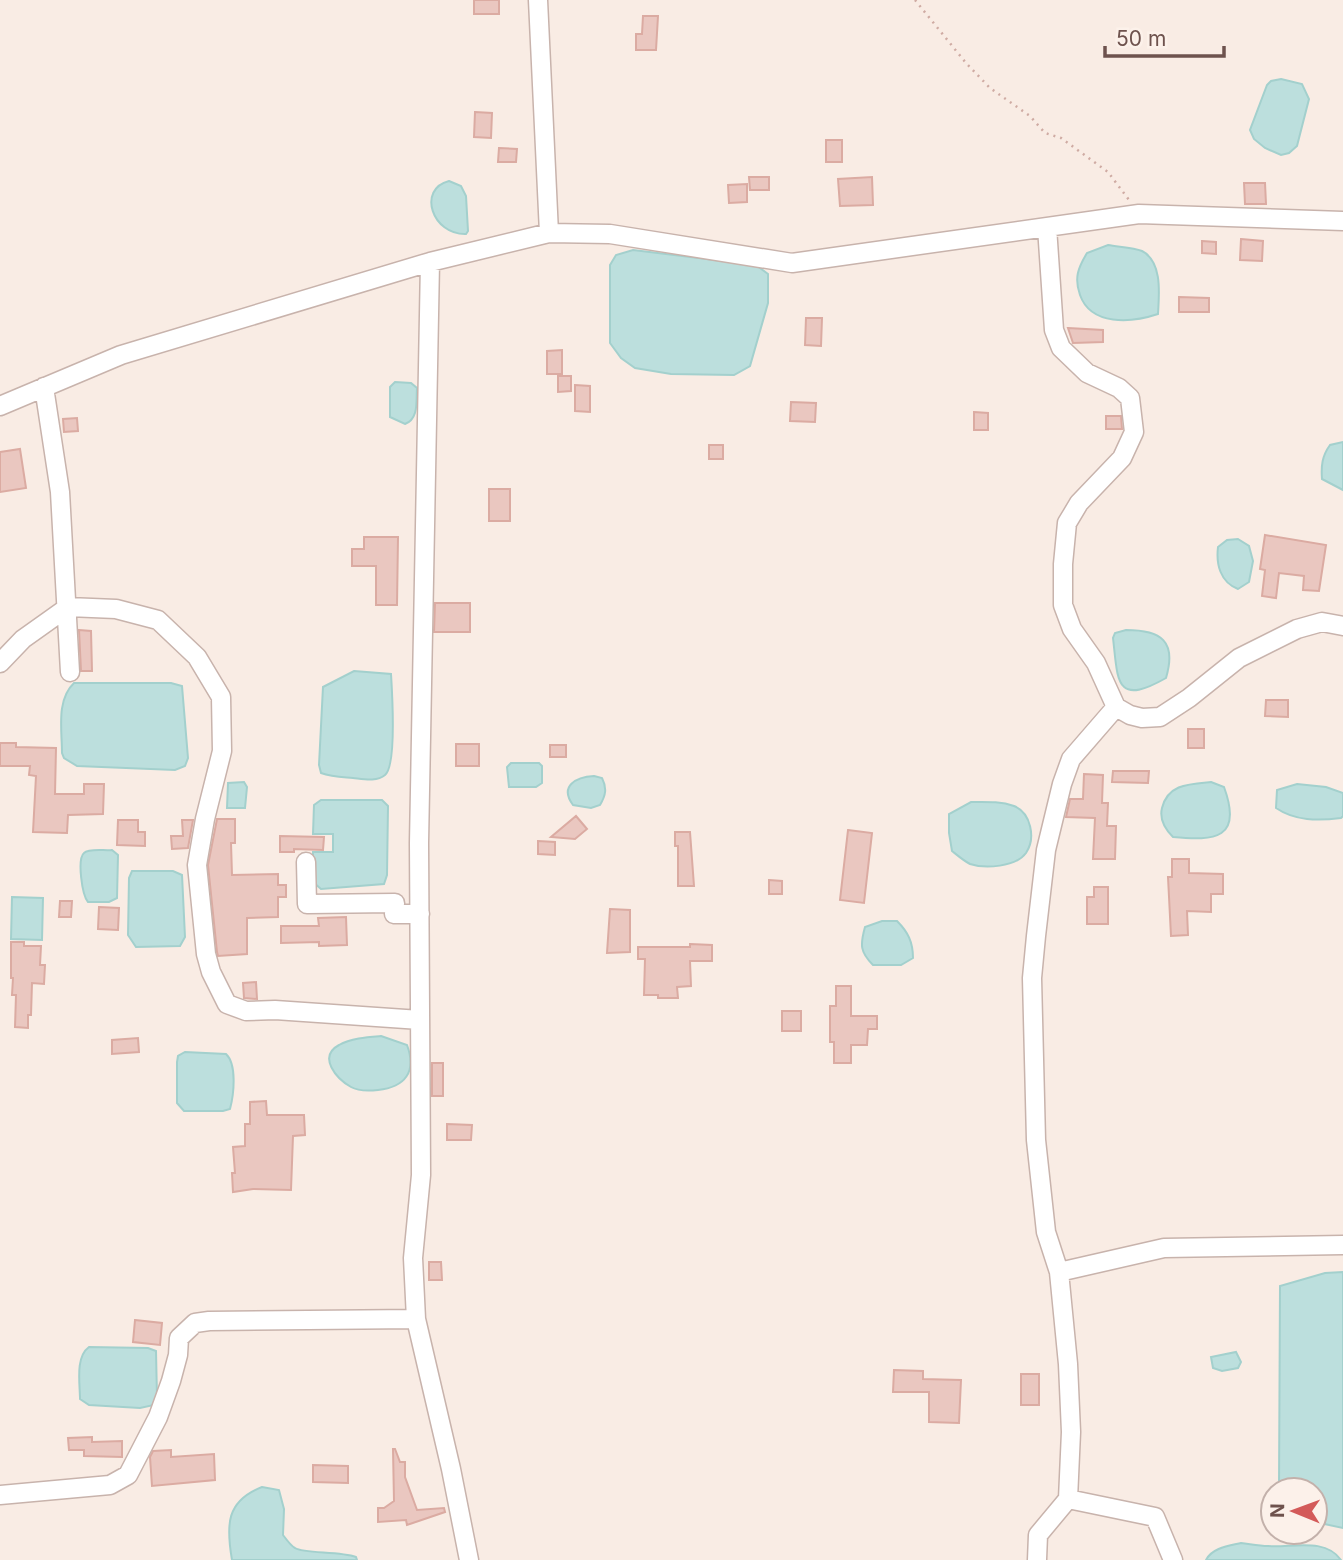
<svg xmlns="http://www.w3.org/2000/svg" width="1343" height="1560" viewBox="0 0 1343 1560" font-family="Inter,sans-serif">
<rect width="100%" height="100%" fill="#f9ece4"/>
<path fill="#bcdfdd" stroke="#a3d0cd" stroke-width="2" d="M1281 79 1302 84 1309 99 1297 146 1289 153 1281 155 1265 148 1254 139 1250 130 1267 85 1271 81Z
M449 181 461 186 466 196 468 231 466 234C432 235 417 189 449 181Z
M1108 245C1118 247 1133 247 1142 251 1163 262 1159 295 1158 314 1131 323 1091 326 1080 295 1074 278 1078 268 1087 253Z
M633 250 756 265 768 274V303L750 366 734 375 671 374 635 368 621 358 610 343V265L616 255Z
M395 382 411 383 417 388C416 401 419 419 405 424L390 417V387Z
M1343 442V490L1322 479C1321 466 1322 456 1330 445Z
M1238 539 1249 546 1253 561 1249 582 1238 589C1220 582 1216 564 1218 547L1227 540Z
M1126 630C1161 630 1177 641 1166 678 1115 707 1118 681 1113 638L1115 633Z
M354 671 391 674C392 691 397 765 385 775 377 782 363 779 353 778 342 777 332 777 321 773L319 765 323 687Z
M74 683H171L182 686 188 758 185 766 175 770 77 766 64 758 62 753C62 730 56 700 74 683Z
M511 763H539L542 766V783L536 787H509L507 767Z
M594 776 602 778C607 788 606 795 600 805L591 808 573 805C559 786 576 777 594 776Z
M244 782 247 787 245 808H227L228 783Z
M1211 782 1224 787C1243 839 1215 841 1173 837 1165 829 1159 820 1162 808 1168 784 1189 784 1211 782Z
M1297 784 1326 787 1343 793V816L1341 818C1318 821 1295 821 1276 808L1277 790Z
M321 800H382L388 806 387 875 384 884 321 889 313 882V852H333V834H313L314 805Z
M971 802C985 802 1000 801 1014 806 1031 813 1036 838 1026 853 1016 867 985 869 970 864 964 861 957 855 952 851L949 833V814Z
M112 850 118 855 117 898 109 902H88C82 895 77 859 84 853 89 848 105 851 112 850Z
M132 871H173L182 875 185 937 180 946 136 947 128 935 129 878Z
M12 897 43 898 42 940 11 939Z
M882 921H897C908 932 913 942 913 958L901 965H873C860 952 860 945 865 927Z
M381 1036 407 1045C417 1072 405 1087 378 1090 369 1091 358 1091 351 1087 337 1079 317 1057 339 1045 351 1038 368 1037 381 1036Z
M185 1052 226 1054C237 1064 234 1094 230 1109L223 1111H184L177 1103V1062L178 1056Z
M1343 1272V1528L1315 1522V1490H1279L1280 1286 1325 1273Z
M89 1347 148 1348 156 1351 157 1398 154 1405 140 1408 89 1405 80 1399C80 1384 75 1357 89 1347Z
M1236 1352 1241 1362 1238 1368 1222 1371 1213 1368 1211 1357Z
M262 1487 279 1490 284 1509 283 1535C286 1539 291 1546 295 1548 304 1554 339 1551 356 1557L357 1560H232C226 1525 226 1501 262 1487Z
M1241 1543C1250 1544 1259 1546 1268 1546 1291 1548 1325 1537 1341 1560H1206C1212 1548 1228 1546 1241 1543Z"/>
<path fill="#eac7c0" stroke="#dbaba2" stroke-width="2" d="M474 0H499V14H474Z
M643 16H658L656 50H636V34H642Z
M475 112 492 113 491 138 474 137Z
M826 140H842V162H826Z
M499 148 517 149 516 162H498Z
M749 177H769V190H750Z
M872 177 873 205 840 206 838 179Z
M1244 183H1265L1266 204H1245Z
M747 184V202L729 203 728 185Z
M1241 239 1263 241 1262 261 1240 260Z
M1202 241 1216 242V254L1202 253Z
M1179 297 1209 298V312H1179Z
M806 318H822L821 346 805 345Z
M1068 328 1103 330V342L1073 343Z
M562 350V374H547V351Z
M558 376H571V391L558 392Z
M575 385 590 386V412L575 411Z
M791 402 816 403 815 422 790 421Z
M974 412 988 413V430H974Z
M1106 416H1121L1122 429H1106Z
M77 418 78 431 64 432 63 419Z
M709 445H723V459H709Z
M20 449 26 488 0 492V452Z
M489 489H510V521H489Z
M1265 535 1326 545 1319 591 1303 590 1304 576 1279 573 1276 598 1262 596 1265 570 1260 569Z
M364 537H398L397 605H376V566H352V549H364Z
M435 603H470V632H434Z
M79 630 91 631 92 671H81Z
M1266 700H1288V717L1265 716Z
M1188 729H1204V748H1188Z
M0 743H16V747L56 748 55 794H84V784H104L103 814 68 815 67 833 33 832 36 776 29 775 30 766H0Z
M456 744H479V766H456Z
M550 745H566V757H550Z
M1113 771H1149L1148 783 1112 782Z
M1084 774 1103 775 1102 803H1108L1107 826H1116L1115 859H1093L1095 818 1066 817 1070 799H1083Z
M576 816 587 829 575 839 551 837Z
M217 819H235V843H231L232 875 278 874V885H286V897H278V917L247 918V954L218 956 217 952 208 865Z
M118 820H138V832H145V846L117 845Z
M182 820H193L188 848 172 849 171 836H183Z
M848 830 872 833 864 903 840 900Z
M675 832H690L694 886H678V846H675Z
M280 836 324 837 323 850 294 849V852H280Z
M538 841 555 842V855L538 854Z
M1172 859H1189V873L1223 874V894H1211V912L1187 911 1188 935 1171 936 1168 877H1172Z
M769 880 782 881V894H769Z
M1094 887H1108V924H1087V897H1094Z
M60 901H72L71 917H59Z
M99 907 119 908 118 930 98 929Z
M610 909 630 910V952L607 953Z
M346 917 347 945 319 946V942L281 943V926H319L318 918Z
M11 942H24V946H41L40 965H45L44 984 32 983 31 1015H28V1028L15 1027 16 995H12L13 978H11Z
M690 944 712 945V961H690L691 986 677 987 678 998H658V995H644L645 959H638V947H690Z
M256 982 257 999 244 998 243 983Z
M836 986H851V1016H877V1029H868L867 1045H851V1063H834V1042H830V1006H836Z
M782 1011H801V1031H782Z
M138 1038 139 1052 112 1054V1040Z
M432 1063H443V1096H432Z
M266 1101 267 1115H304L305 1135 293 1136 291 1190 253 1189 233 1192 232 1173H235L233 1147 245 1146V1124H250V1102Z
M447 1124 472 1125 471 1140H447Z
M429 1262H441L442 1280H429Z
M135 1320 162 1323 160 1345 133 1342Z
M894 1370 923 1371V1379L961 1380 959 1423 929 1422V1392H893Z
M1021 1374H1039V1405H1021Z
M92 1437V1442L122 1441V1457L84 1456V1450H69L68 1438Z
M393 1449H395L400 1462H405V1477L417 1510 444 1508 445 1512 407 1525 406 1520 378 1522V1508H384L394 1501Z
M171 1450V1457L214 1454 215 1480 152 1486 150 1457 153 1451Z
M313 1465 348 1466V1483L313 1482Z"/>
<g fill="none" stroke-linecap="round" stroke-linejoin="round">
<defs>
<path id="street" d="M538 0 549 233
M1047 227 1054 330 1061 348 1087 373 1119 388 1130 398 1134 432 1122 458 1079 503 1067 523 1063 564V605L1072 629 1096 663 1116 707 1130 715 1142 718 1160 717 1189 698 1239 658 1297 629 1322 622 1343 626
M430 262 419 843 421 1175 413 1258 416 1319 451 1469 469 1560
M44 387 60 492 70 672
M0 406 121 355 430 262 549 233 610 234 792 263 1139 214 1343 221
M0 663 23 639 68 607 116 609 158 620 197 657 221 697 222 751 205 819 197 865 206 954 211 972 227 1004 246 1011 275 1010 420 1020
M306 862 307 904 395 903 394 914H420
M1059 1272 1046 1232 1036 1140 1032 978 1036 936 1046 850 1062 784 1071 759 1116 707
M0 1495 110 1485 128 1475 158 1417 171 1381 178 1355 179 1338 195 1323 209 1321 416 1319
M1037 1560 1038 1535 1068 1499
M1173 1560 1155 1517 1068 1499 1071 1432 1068 1364 1059 1272 1164 1248 1343 1245"/>
</defs>
<use href="#street" stroke="#c8b3ac" stroke-width="21"/>
<path stroke="#cfaba3" stroke-width="2.5" stroke-dasharray="2 5" stroke-linecap="butt" d="M915 0 966 63 990 88 1030 116 1045 133 1061 138 1108 172 1129 200"/>
<use href="#street" stroke="#fff" stroke-width="18"/>
</g>
<g transform="translate(1294 1511) rotate(271)"><circle r="33" fill="#fcf1ea" stroke="#c3b1ab" stroke-width="2"/>
<path d="M0-5L12 26L0 18L-12 26Z" fill="#d35a59"/>
<text y="-10" font-size="19" font-weight="bold" text-anchor="middle" fill="#6e524d">N</text>
</g>
<path d="M1105 46v10h119v-10" fill="none" stroke="#6e524d" stroke-width="3.5"/>
<text x="1116" y="46" font-size="21" fill="#6e524d" stroke="#fcf1ea" stroke-width="5" paint-order="stroke">50 m</text>
</svg>
